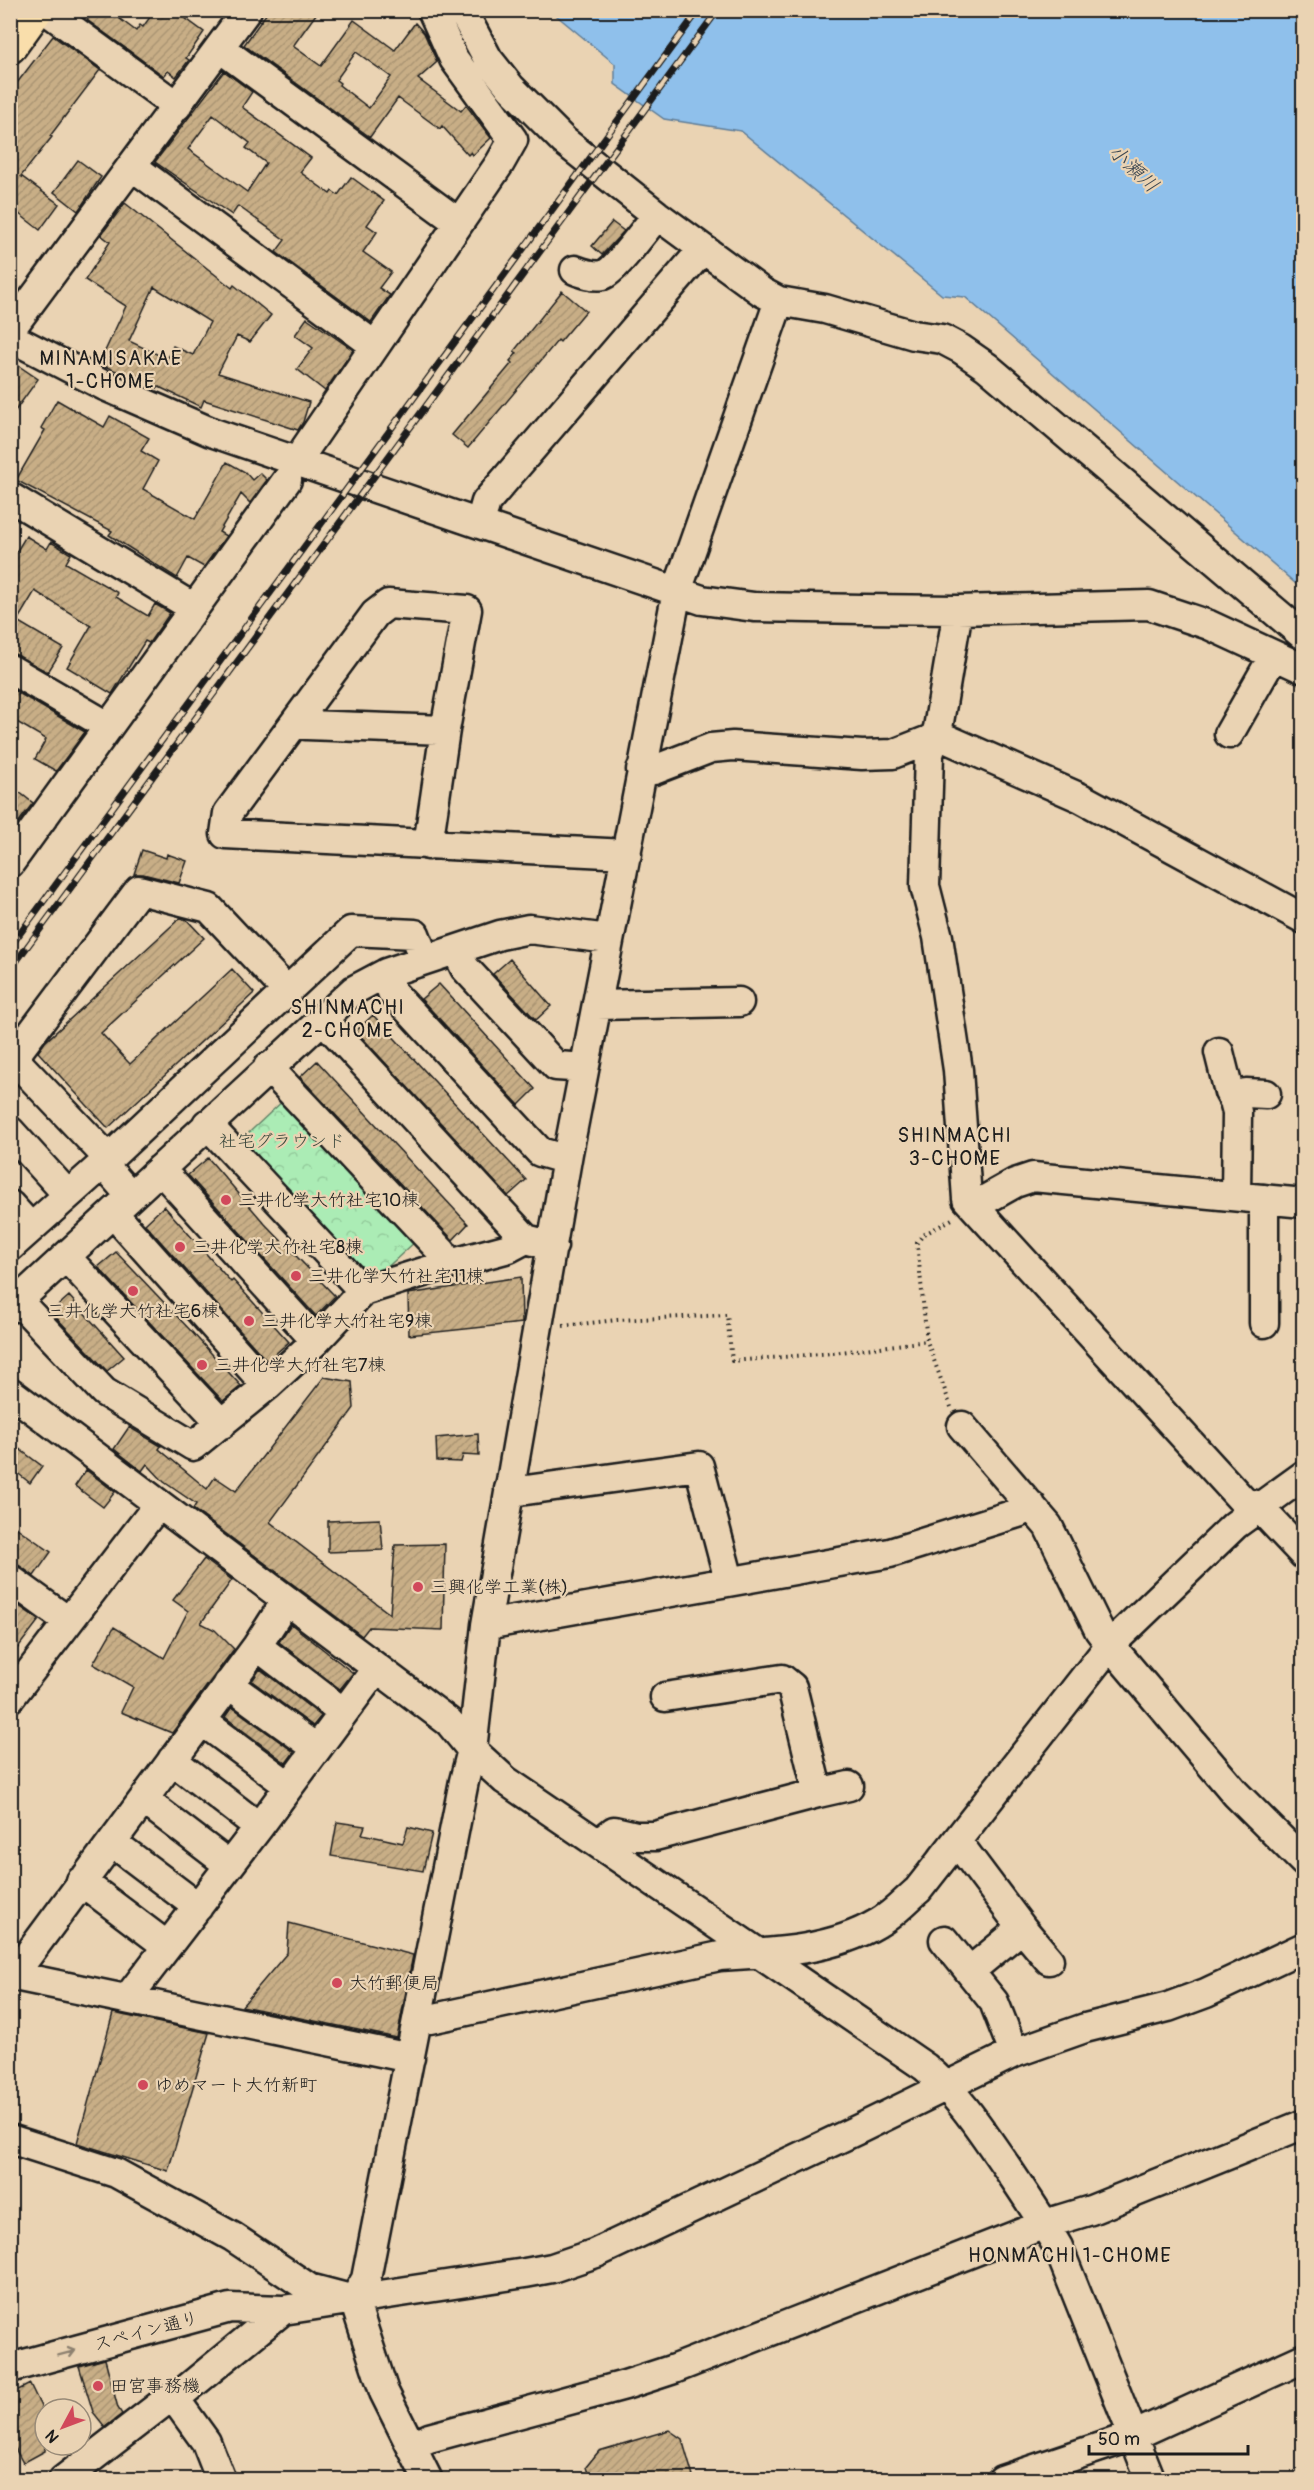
<svg xmlns="http://www.w3.org/2000/svg" width="1314" height="2490" viewBox="0 0 1314 2490" font-family="Pangolin,'Klee One',sans-serif">
<defs>
<pattern id="park-crowns" width="20" height="18" patternUnits="userSpaceOnUse" patternTransform="scale(1.5)"><rect width="20" height="18" fill="#abecb5"/><path d="M2 6a3 3 0 1 1 6 0M12 15a3 3 0 1 1 6 0" fill="none" stroke="#93ca9b"/></pattern>
<pattern id="building-hatch" width="6" height="6" patternUnits="userSpaceOnUse" patternTransform="scale(1.5)"><rect width="6" height="6" fill="#c8ae86"/><path d="M-1 1l2-2M0 6l6-6M5 7l2-2" fill="none" stroke="#ab9573"/></pattern>
</defs>
<rect width="100%" height="100%" fill="#ead3b3"/>
<filter id="ink" filterUnits="userSpaceOnUse"><feTurbulence type="fractalNoise" baseFrequency=".0167" numOctaves="2"/><feDisplacementMap in="SourceGraphic" scale="12" xChannelSelector="R" yChannelSelector="G"/><feConvolveMatrix kernelMatrix="1 2 1 2 8 2 1 2 1" color-interpolation-filters="sRGB"/></filter>
<g filter="url(#ink)">
<path fill="url(#park-crowns)" stroke="#648468" stroke-width="1.5" d="M287 1097 417 1240 368 1285 239 1142Z"/>
<path fill="#8fc0eb" stroke="#617e98" stroke-width="1.5" d="M551 11H1303V590L965 297 942 295 741 131 664 119 615 84V64Z"/>
<path fill="url(#building-hatch)" stroke="#1c1c1c" stroke-width="1.5" fill-rule="evenodd" d="M94 10H108L136 31 140 25 143 27 155 10H174L204 32 186 58 189 60 176 77 168 71 164 76 87 20Z
M269 10H319L293 46 321 66 354 20 395 50 415 23 424 33 437 62 418 79 461 111 466 105 491 138 473 155 471 152 468 155 442 126 440 129 398 98 370 137 244 45ZM356 52 391 77 369 108 339 85 340 83 336 80Z
M53 36 100 70 50 136 52 137 21 176 59 204 40 230 10 207V92Z
M224 71 252 92 242 107 311 158 300 172 330 194 332 191 338 195 351 177 384 201 367 225 377 232 363 252 391 272 379 288 390 295 371 322 276 252 285 240 238 206 232 215 155 162ZM213 115 250 143 246 148 266 163 247 192 188 149Z
M78 160 101 177 78 211 54 192Z
M125 203 232 288 234 285 271 315 250 342 237 336 218 373 309 402 303 422 298 430 204 400 201 407 159 387 158 388 99 364 126 306 85 280 110 242 101 235ZM154 287 210 322 193 355 173 346 167 359 129 341Z
M612 222 624 231 602 255 592 246Z
M562 291 586 311 560 342 558 340 468 448 452 435 512 363 510 361 517 353 514 351Z
M307 318 353 350 325 391 297 369 313 348 295 335Z
M10 360 38 379 10 418Z
M57 400 104 427 110 416 149 438 141 451 158 461 143 489 195 519 227 462 245 472 252 480 260 473 267 480 250 503 241 494 219 532 226 536 204 567 188 558 177 578 109 535 112 531 16 480 45 430 41 428Z
M26 536 47 549 51 542 71 554 66 563 118 593 116 597 148 616 155 604 170 613 149 643 145 641 112 694 67 667 91 626 35 591 17 621 63 648 48 672 10 653V562Z
M10 688 85 732 56 771 35 759 46 739 10 718Z
M10 785 33 803 18 823 10 817Z
M142 850 166 858 167 854 187 861 179 883 143 874H134Z
M180 918 187 920 204 938 101 1033 130 1064 232 969 254 993 108 1128 38 1052 45 1042Z
M510 959 551 1006 536 1020 493 974Z
M439 984 535 1089 519 1105 421 999Z
M373 1015 526 1180 508 1196 356 1031Z
M317 1061 468 1224 453 1240 300 1077Z
M208 1158 265 1224 335 1296 316 1316 188 1175Z
M164 1206 231 1282 233 1280 289 1342 267 1361 145 1224Z
M116 1252 191 1331 241 1386 223 1401 98 1267Z
M521 1277 522 1323 409 1335 408 1294Z
M69 1296 124 1357 107 1371 51 1312Z
M324 1377 352 1382 354 1408 270 1522 390 1614 395 1545 445 1544 443 1630 369 1627 362 1636 193 1509 196 1504 164 1482 147 1464 142 1471 114 1449 129 1427 161 1446 159 1449 207 1489 215 1477 236 1491Z
M478 1434 479 1456 463 1455 461 1462 437 1461 436 1438Z
M10 1442 42 1466 30 1483 10 1467Z
M86 1470 115 1492 103 1507 75 1486Z
M380 1519 383 1550 328 1552V1521Z
M10 1523 51 1552 34 1576 20 1566 10 1563Z
M204 1559 232 1580 201 1623 215 1630 234 1649 172 1733 121 1712 133 1687 93 1664 114 1627 164 1658 188 1611 173 1600Z
M19 1606 39 1620 10 1658V1618Z
M291 1624 353 1673 340 1689 279 1642Z
M260 1669 321 1716 313 1726 252 1681Z
M232 1707 294 1752 286 1763 225 1717Z
M337 1822 365 1826 362 1834 403 1843 408 1827 432 1833 423 1871 331 1856Z
M289 1923 413 1955 397 2038 242 2006 287 1953Z
M113 2013 209 2033 168 2171 77 2143Z
M105 2359 118 2408 122 2414 105 2427 93 2412 79 2366Z
M30 2384 45 2415V2451L23 2463 10 2439V2394Z
M669 2430 682 2439 694 2480H590L586 2467 599 2451Z"/>
<g fill="none" stroke-linecap="round" stroke-linejoin="round">
<defs>
<path id="minor" d="M46 10 177 106
M462 10 488 59 511 88 564 141 657 215 762 292 779 301 825 309 914 335 942 339 961 349 987 367 1304 636
M220 48 459 223
M132 166 374 345
M575 270C583 273 594 277 603 275 614 272 648 226 657 215
M10 330 247 10
M10 337 105 386 211 432 702 600 754 607 862 609 958 610 1149 605 1209 625 1304 669
M305 449 500 163 513 140 454 59 432 10
M10 497 194 608
M484 509 486 502 703 249
M958 610 938 728 929 754 925 886 938 937 958 1070 967 1199 1244 1502 1258 1506 1304 1555
M10 669 108 726
M299 719 306 725 445 730
M1229 734 1274 655
M641 770H654L711 748 733 746 862 755 893 754 934 738 947 739 1081 798 1304 919
M428 845 445 730 467 610 388 604 375 614 228 813 225 834 627 854
M10 863 287 480
M456 950 465 968 556 1066 572 1067
M386 973 392 992 540 1152 554 1156
M597 1005 739 1002
M322 1018 526 1239
M1219 1052 1229 1092 1234 1101 1246 1093 1266 1094
M13 1058 109 1159
M10 1062 139 890 209 908 288 992
M268 1067 442 1252 446 1265
M1234 1101 1237 1112 1236 1196
M207 1124 363 1291
M10 1131 68 1195
M160 1169 316 1341
M131 1196 103 1164 351 931 415 934 425 960
M1264 1199V1323
M10 1205 31 1228
M974 1206 1015 1183 1033 1177 1304 1203
M113 1213 267 1386
M10 1247 103 1164
M66 1257 222 1424
M18 1301 104 1392 193 1446 267 1386 316 1341 363 1291 446 1265 509 1248 526 1239 553 1246
M10 1308 354 990 386 973 500 935 529 929 609 939
M10 1392 449 1722 472 1750 505 1780 925 2067C959 2095 981 2130 1006 2166 1024 2193 1042 2219 1058 2247L1151 2480
M962 1426 1048 1526 1099 1630 1110 1645 1236 1794 1304 1862
M509 1489 519 1491 699 1466 729 1580
M10 1579 68 1621
M486 1625 890 1553 1018 1513 1031 1505
M257 1646 343 1712
M228 1684 316 1748
M665 1697 782 1679 792 1687 818 1793 849 1786
M10 1698 158 1505
M202 1721 289 1786
M172 1760 259 1827
M144 1800 229 1865
M112 1842 198 1907
M599 1843 614 1831 636 1836H655L818 1793
M954 1844 965 1852 1022 1928
M81 1881 167 1946
M944 1940 994 2002 1014 2053
M970 1971 1022 1928 1049 1960
M10 1975 410 2058
M18 1976 20 1966 257 1646 286 1601
M130 1999 133 1991 259 1827 376 1669
M419 2017 430 2019 720 1956C773 1953 831 1951 878 1923 893 1915 905 1901 918 1890L1110 1645 1235 1525 1304 1475
M10 2139 116 2173 233 2237 309 2288 343 2297
M10 2368 230 2308 283 2310
M177 2397 180 2406 206 2442 221 2480
M411 2446 429 2438 625 2385 674 2369 1045 2224 1091 2210 1304 2124
M63 2480 164 2402 177 2397 283 2310 525 2273 552 2268 596 2253 859 2129 1014 2053 1085 2028 1168 2007 1206 1993 1304 1947
M428 2480 384 2392 354 2300 366 2279 464 1781 472 1750 486 1625 568 1153 677 591 779 301
M1002 2480 1133 2436 1304 2358"/>
<path id="highway" d="M10 46 36 10"/>
</defs>
<use href="#minor" stroke="#1c1c1c" stroke-width="33"/>
<use href="#highway" stroke="#1c1c1c" stroke-width="38"/>
<path stroke="#1c1c1c" stroke-width="4" stroke-dasharray="1.5 4.5" stroke-linecap="butt" d="M563 1326 617 1320 727 1315 732 1361 833 1353 927 1341
M951 1407 927 1341 917 1243 923 1235 954 1218"/>
<use href="#minor" stroke="#ead3b3" stroke-width="28"/>
<use href="#highway" stroke="#f9deab" stroke-width="33"/>
<defs>
<path id="rail" d="M10 947 699 10
M10 970 718 10"/>
</defs>
<use href="#rail" stroke="#1c1c1c" stroke-width="7"/>
<use href="#rail" stroke="#ead3b3" stroke-width="4.5" stroke-dasharray="14" stroke-linecap="butt"/>
</g>
<defs><path id="oneway-shaft" d="M-6 0H5M1.5-3L5.5 0L1.5 3" fill="none" stroke-width="1.6" stroke-linecap="round" stroke-linejoin="round" transform="scale(1.5)"/></defs>
<use stroke="#8d816f" href="#oneway-shaft" transform="translate(67 2353) rotate(-15)"/>
</g>
<g fill="#d1495b" stroke="#ead3b3" stroke-width="2">
<circle cx="226" cy="1200" r="6"/>
<circle cx="180" cy="1247" r="6"/>
<circle cx="296" cy="1276" r="6"/>
<circle cx="133" cy="1291" r="6"/>
<circle cx="249" cy="1321" r="6"/>
<circle cx="202" cy="1365" r="6"/>
<circle cx="418" cy="1587" r="6"/>
<circle cx="337" cy="1983" r="6"/>
<circle cx="143" cy="2085" r="6"/>
<circle cx="98" cy="2386" r="6"/>
</g>
<g text-anchor="middle" stroke-width="4.5" stroke-linejoin="round" paint-order="stroke">
<g font-size="18" fill="#39463b" stroke="#ead3b3">
<text x="282" y="1147">社宅グラウンド</text>
</g>
<g font-size="18" fill="#1c1c1c" stroke="#ead3b3" text-anchor="start">
<text x="238" y="1206">三井化学大竹社宅10棟</text>
<text x="192" y="1253">三井化学大竹社宅8棟</text>
<text x="308" y="1282">三井化学大竹社宅11棟</text>
<text x="133" y="1317" text-anchor="middle">三井化学大竹社宅6棟</text>
<text x="261" y="1327">三井化学大竹社宅9棟</text>
<text x="214" y="1371">三井化学大竹社宅7棟</text>
<text x="430" y="1593">三興化学工業(株)</text>
<text x="349" y="1989">大竹郵便局</text>
<text x="155" y="2091">ゆめマート大竹新町</text>
<text x="110" y="2392">田宮事務機</text>
</g>
<g font-size="18" fill="#1c1c1c" stroke="#ead3b3">
<text transform="translate(146 2331) rotate(-15)" y="6">スペイン通り</text>
</g>
<g font-size="20" font-style="italic" fill="#394550" stroke="#ead3b3">
<text transform="translate(1134 168) rotate(43)" y="7">小瀬川</text>
</g>
<g font-size="20" letter-spacing="1.5" fill="#1c1c1c" stroke="#ead3b3">
<text x="111" y="365">MINAMISAKAE<tspan x="111" dy="23">1-CHOME</tspan></text>
<text x="348" y="1014">SHINMACHI<tspan x="348" dy="23">2-CHOME</tspan></text>
<text x="955" y="1142">SHINMACHI<tspan x="955" dy="23">3-CHOME</tspan></text>
<text x="1070" y="2262">HONMACHI 1-CHOME</text>
</g>
</g>
<rect width="1314" height="2490" fill="none" stroke="#ead3b3" stroke-width="36"/>
<rect x="18" y="18" width="1278" height="2454" fill="none" stroke="#1c1c1c" stroke-width="2" filter="url(#ink)"/>
<g transform="translate(63 2427) rotate(229)"><circle r="28" fill="#ead3b3" stroke="#988a77" stroke-width="1.5"/>
<path d="M0-4.5L10 22L0 15L-10 22Z" fill="#d1495b"/>
<text y="-9" font-size="16" font-weight="bold" text-anchor="middle" fill="#1c1c1c">N</text>
</g>
<path d="M1089 2445v9h159v-9" fill="none" stroke="#1c1c1c" stroke-width="3"/>
<text x="1098" y="2445" font-size="18" fill="#1c1c1c" stroke="#ead3b3" stroke-width="4.5" paint-order="stroke">50 m</text>
</svg>
